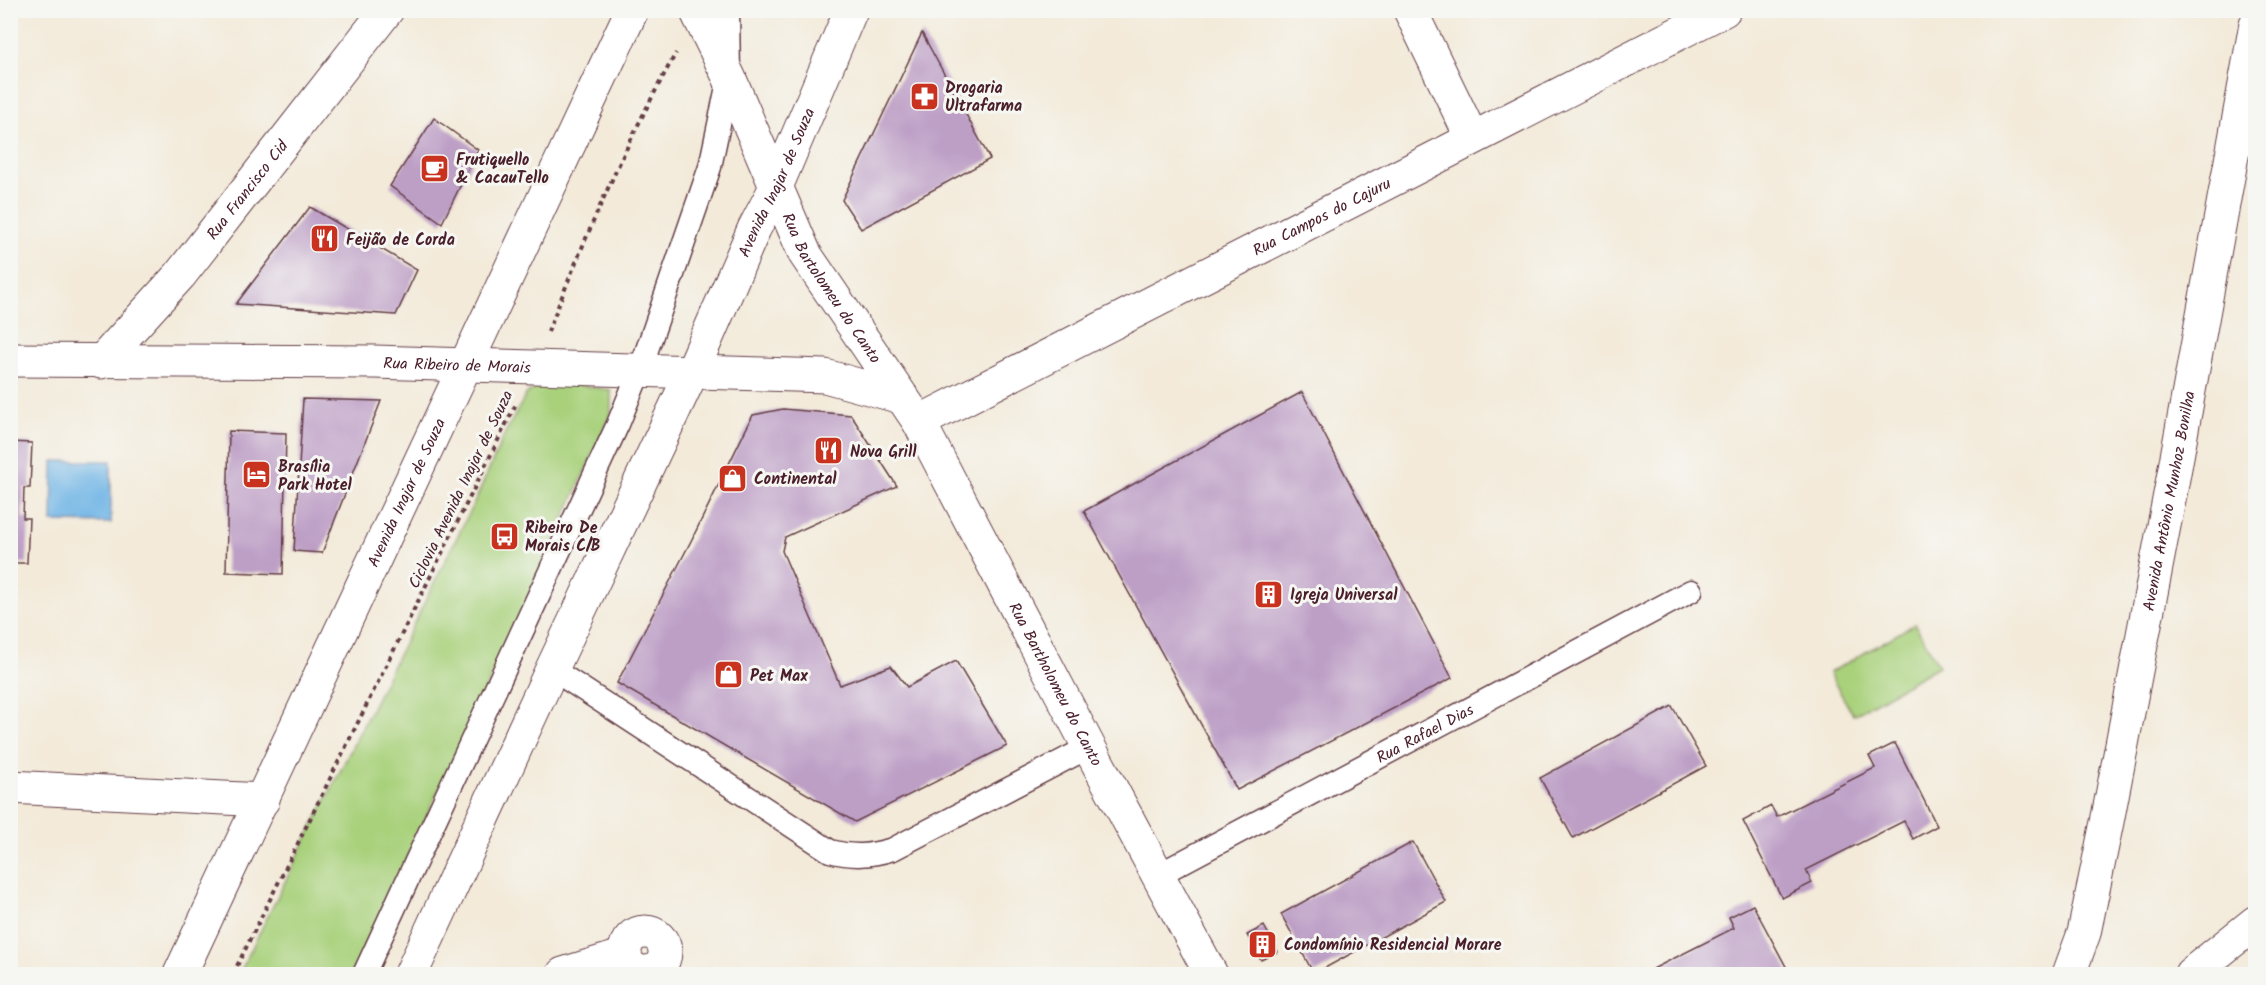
<svg xmlns="http://www.w3.org/2000/svg" width="2266" height="985" viewBox="0 0 2266 985" font-family="Kalam,sans-serif">
<rect width="100%" height="100%" fill="#f6f6f2"/>
<filter id="ink" filterUnits="userSpaceOnUse"><feTurbulence type="fractalNoise" baseFrequency=".0167" numOctaves="2"/><feDisplacementMap in="SourceGraphic" scale="12" xChannelSelector="R" yChannelSelector="G"/><feConvolveMatrix kernelMatrix="1 2 1 2 8 2 1 2 1" color-interpolation-filters="sRGB"/></filter>
<filter id="wash" filterUnits="userSpaceOnUse"><feTurbulence type="fractalNoise" baseFrequency=".008" numOctaves="4" result="noise"/><feDisplacementMap in="SourceGraphic" scale="24" xChannelSelector="R" yChannelSelector="G"/><feGaussianBlur stdDeviation="1.35" result="paint"/><feColorMatrix in="noise" values="0 0 0 0 0 0 0 0 0 0 0 0 0 0 0 0 0 1.4 0 .05"/><feComposite in="paint" operator="in"/></filter>
<g filter="url(#wash)">
<rect width="100%" height="100%" fill="#f3ead9"/>
<path fill="#a9d17c" stroke="#7a7854" stroke-width="1.5" d="M552 381 611 390V414L521 613 353 974H239L476 499 505 433 527 393Z
M1915 624 1939 666 1853 715 1829 673Z"/>
<path fill="#6eb4e5" stroke="#5c6a88" stroke-width="1.5" d="M53 461H111V523L52 522Z"/>
<g id="blocks">
<path fill="#bd9fc6" d="M922 33 990 159 861 229 842 200Z
M434 118 478 150 442 223 390 186Z
M310 207 417 270 396 315 236 304Z
M1302 392 1452 678 1237 790 1084 511Z
M303 399 381 401 322 553 294 551Z
M783 409 851 415 897 486 785 537 782 551 840 685 891 666 907 687 956 661 1007 746 855 822 617 683 691 541 753 415Z
M229 431 286 433 283 574 226 572Z
M10 442 32 443 30 488H24L23 518H29L27 563H10Z
M1672 706 1706 766 1573 838 1540 778Z
M1895 743 1937 826 1913 839 1904 821 1806 870 1812 883 1782 898 1743 821 1771 806 1777 817 1875 768 1869 756Z
M1413 842 1446 902 1314 974 1281 914Z
M1753 905 1790 974H1643L1734 928 1729 917Z
M1264 926 1278 952 1261 960 1247 935Z"/>
</g>
</g>
<g filter="url(#ink)">
<use href="#blocks" fill-opacity="0" stroke="#633d45" stroke-width="1.5"/>
<g fill="none" stroke-linecap="round" stroke-linejoin="round">
<defs>
<g id="lane">
<path d="M552 669 830 851C853 857 870 856 893 849L1089 747"/>
<path id="s1" d="M1158 875 1691 591"/>
<path d="M364 974 618 424 640 370 710 167 729 77 728 10"/>
</g>
<g id="street">
<path d="M1410 10 1472 138"/>
<path id="s2" d="M101 362 180 275 387 10"/>
<path id="s3" d="M919 422 1724 10"/>
<path d="M10 787 263 800"/>
<circle cx="645" cy="952" r="20"/>
<path d="M563 974 625 955"/>
<path d="M2191 974 2256 922"/>
</g>
<g id="secondary">
<path id="s4" d="M696 10 729 77 805 254 919 422 1089 747 1211 974"/>
<path id="s5" d="M10 360 375 362 825 376 901 397"/>
<path id="s6" d="M2069 974 2084 933 2107 822 2172 484 2256 24"/>
</g>
<g id="primary">
<path id="s7" d="M180 974 632 10"/>
<path id="s8" d="M411 974 552 669 692 372 754 229 776 187 851 10"/>
</g>
</defs>
<use href="#lane" stroke="#633d45" stroke-width="25"/>
<use href="#street" stroke="#633d45" stroke-width="35"/>
<use href="#secondary" stroke="#633d45" stroke-width="35"/>
<use href="#primary" stroke="#633d45" stroke-width="35"/>
<path stroke="#633d45" stroke-width="4" stroke-dasharray="4.5 4.5" stroke-linecap="butt" d="M548 332C584 239 627 140 676 53
M233 974 517 402"/>
<use href="#lane" stroke="#fff" stroke-width="22"/>
<use href="#street" stroke="#fff" stroke-width="33"/>
<use href="#secondary" stroke="#fff" stroke-width="33"/>
<use href="#primary" stroke="#fff" stroke-width="33"/>
</g>
</g>
<defs>
<symbol id="pharmacy-square" viewBox="-11 -11 22 22"><rect x="-9" y="-9" width="18" height="18" rx="4" fill="#c8321e" stroke="#f6f6f2"/><path d="M-2-6h4v4h4v4h-4v4h-4v-4h-4v-4h4Z" fill="#fff"/></symbol>
<symbol id="cafe-square" viewBox="-11 -11 22 22"><rect x="-9" y="-9" width="18" height="18" rx="4" fill="#c8321e" stroke="#f6f6f2"/><path d="M-5.5-4.5H6V0H3Q3 3.5 0 3.5H-2.5Q-5.5 3.5-5.5 0ZM3-3.2v2h1.7v-2ZM-6 4.5H4V6H-6Z" fill="#fff"/></symbol>
<symbol id="restaurant-square" viewBox="-11 -11 22 22"><rect x="-9" y="-9" width="18" height="18" rx="4" fill="#c8321e" stroke="#f6f6f2"/><path d="M-5-6h1v4h1v-4h1v4h1v-4h1v5L-1.5 .5V6h-2V.5L-5-1ZM5-6V6H3V1.5H1.5Q1.5-4 5-6Z" fill="#fff"/></symbol>
<symbol id="hotel-square" viewBox="-11 -11 22 22"><rect x="-9" y="-9" width="18" height="18" rx="4" fill="#c8321e" stroke="#f6f6f2"/><path d="M-6-4.5h1.5V1H6V5H4.5V3h-9V5H-6ZM-4 0a1.8 1.8 0 1 1 3.6 0ZM.5 0V-2.5h3Q6-2.5 6 0Z" fill="#fff"/></symbol>
<symbol id="shop-square" viewBox="-11 -11 22 22"><rect x="-9" y="-9" width="18" height="18" rx="4" fill="#c8321e" stroke="#f6f6f2"/><path d="M-5-2.5h2.3a2.7 3.5 0 0 1 5.4 0H5L5.5 6h-11ZM-1.5-2.5h3a1.5 2.3 0 0 0-3 0Z" fill="#fff"/></symbol>
<symbol id="bus-square" viewBox="-11 -11 22 22"><rect x="-9" y="-9" width="18" height="18" rx="4" fill="#c8321e" stroke="#f6f6f2"/><path d="M-5-6H5V4H4V6H2V4H-2V6H-4V4H-5ZM-3.5-4V0h7V-4ZM-3.5 1.2v1.5H-2V1.2ZM2 1.2v1.5H3.5V1.2Z" fill="#fff"/></symbol>
<symbol id="building-square" viewBox="-11 -11 22 22"><rect x="-9" y="-9" width="18" height="18" rx="4" fill="#c8321e" stroke="#f6f6f2"/><path d="M-4-6H4V6H1V3H-1V6H-4ZM-2.5-4.3h1.7v1.8h-1.7ZM.8-4.3h1.7v1.8H.8ZM-2.5-1h1.7V.8h-1.7ZM.8-1h1.7V.8H.8Z" fill="#fff"/></symbol>
</defs>
<g fill-rule="evenodd">
<use href="#pharmacy-square" x="908" y="80" width="33" height="33"/>
<use href="#cafe-square" x="418" y="152" width="33" height="33"/>
<use href="#restaurant-square" x="308" y="222" width="33" height="33"/>
<use href="#restaurant-square" x="812" y="434" width="33" height="33"/>
<use href="#hotel-square" x="240" y="458" width="33" height="33"/>
<use href="#shop-square" x="716" y="462" width="33" height="33"/>
<use href="#bus-square" x="488" y="520" width="33" height="33"/>
<use href="#building-square" x="1252" y="578" width="33" height="33"/>
<use href="#shop-square" x="712" y="658" width="33" height="33"/>
<use href="#building-square" x="1246" y="928" width="33" height="33"/>
</g>
<g text-anchor="middle" stroke-width="6" stroke-linejoin="round" paint-order="stroke">
<g font-size="16" font-weight="bold" fill="#4a1f2b" stroke="#f6f6f2" text-anchor="start">
<text x="945" y="93">Drogaria<tspan x="945" dy="18">Ultrafarma</tspan></text>
<text x="456" y="165">Frutiquello<tspan x="456" dy="18">&amp; CacauTello</tspan></text>
<text x="346" y="245">Feijão de Corda</text>
<text x="850" y="457">Nova Grill</text>
<text x="278" y="472">Brasília<tspan x="278" dy="18">Park Hotel</tspan></text>
<text x="754" y="484">Continental</text>
<text x="525" y="533">Ribeiro De<tspan x="525" dy="18">Morais C/B</tspan></text>
<text x="1290" y="600">Igreja Universal</text>
<text x="750" y="681">Pet Max</text>
<text x="1284" y="950">Condomínio Residencial Morare</text>
</g>
<g font-size="16" fill="#4a1f2b" stroke="#f6f6f2">
<text dy="6" stroke="none"><textPath href="#s8" startOffset="872">Avenida Inajar de Souza</textPath></text>
<text dy="6" stroke="none"><textPath href="#s2" startOffset="226">Rua Francisco Cid</textPath></text>
<text dy="6" stroke="none"><textPath href="#s3" startOffset="452">Rua Campos do Cajuru</textPath></text>
<text dy="6" stroke="none"><textPath href="#s4" startOffset="310">Rua Bartolomeu do Canto</textPath></text>
<text dy="6" stroke="none"><textPath href="#s5" startOffset="447">Rua Ribeiro de Morais</textPath></text>
<text transform="translate(460 489) rotate(-64)" y="6">Ciclovia Avenida Inajar de Souza</text>
<text dy="6" stroke="none"><textPath href="#s7" startOffset="532">Avenida Inajar de Souza</textPath></text>
<text dy="6" stroke="none"><textPath href="#s6" startOffset="484">Avenida Antônio Munhoz Bonilha</textPath></text>
<text dy="6" stroke="none"><textPath href="#s4" startOffset="766">Rua Bartholomeu do Canto</textPath></text>
<text dy="6" stroke="none"><textPath href="#s1" startOffset="302">Rua Rafael Dias</textPath></text>
</g>
</g>
<rect width="2266" height="985" fill="none" stroke="#f6f6f2" stroke-width="36"/>
</svg>
